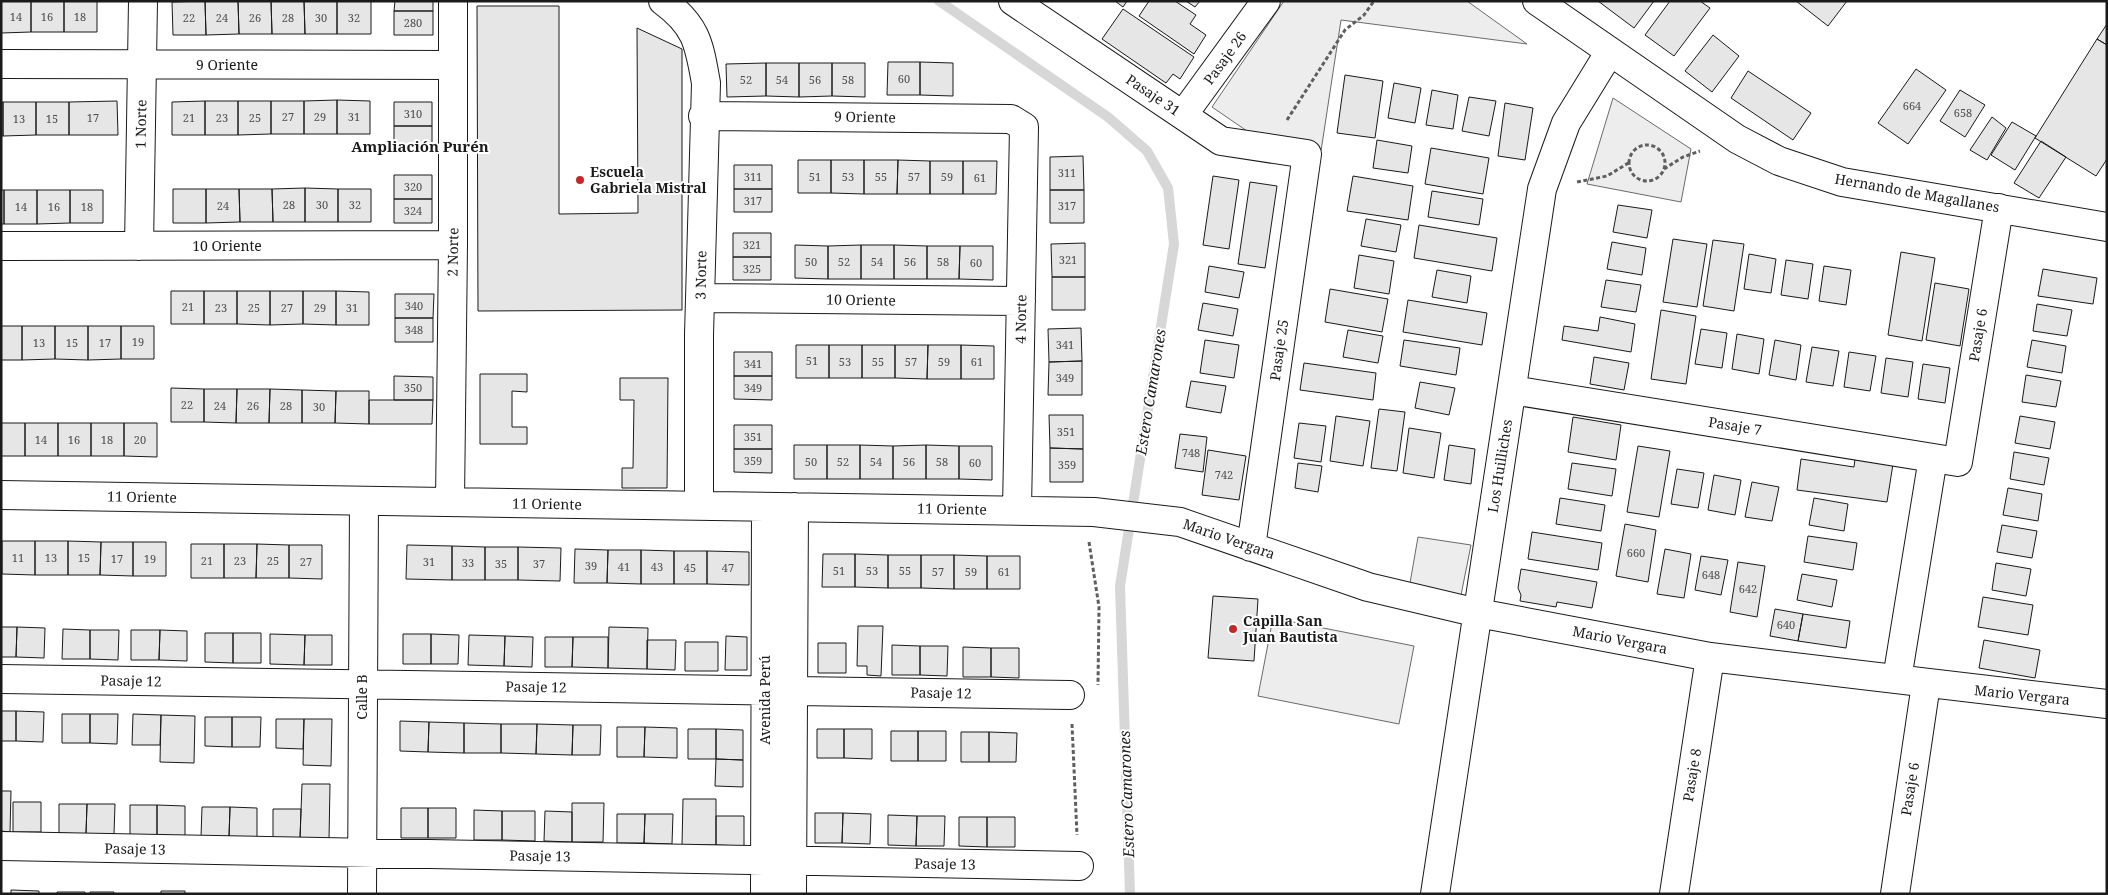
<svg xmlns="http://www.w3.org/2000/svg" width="2108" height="895" viewBox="0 0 2108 895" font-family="'Noto Serif',serif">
<rect width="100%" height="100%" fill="#fff"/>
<path fill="#ededed" stroke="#6a6a6a" d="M1284 1H1467L1527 44 1341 20 1321 151 1263 142 1212 107Z
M1613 98 1691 149 1681 202 1587 184Z
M1418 537 1471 545 1461 595 1410 583Z
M1273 618 1414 646 1399 724 1258 696Z"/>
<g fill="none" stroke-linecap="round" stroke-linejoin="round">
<path stroke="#d7d7d7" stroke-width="10" d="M939 1 1108 117 1147 151 1168 188 1174 244 1120 586 1130 894"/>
</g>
<path fill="#e6e6e6" stroke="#1a1a1a" d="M1 1H31V32L1 33Z
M31 1H64V32H31Z
M64 1H97V32H64Z
M205 1 206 35H173L172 2Z
M205 1H238L239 34 206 35Z
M238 1H271L272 34H239Z
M271 1H304L305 34H272Z
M304 1H337V34H305Z
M337 1H371V34H337Z
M395 1H433V11H394Z
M1115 1H1127L1123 7Z
M1149 1H1175L1196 15 1190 24 1206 35 1194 54 1139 16Z
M1186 1H1200L1195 7Z
M1598 1H1654L1634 28Z
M1670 1H1700L1710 8 1674 56 1645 35Z
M1796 1H1847L1828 26Z
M477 6H559V214L638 213 637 28 682 49V310L478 311Z
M1123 9 1194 57 1180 79 1173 74 1166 83 1102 39Z
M394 11H433V35H394Z
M2107 24V45L2097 39Z
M1713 35 1739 56 1712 92 1685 71Z
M2097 39 2107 45V159L2096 176 2035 138Z
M888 62H920V95H887Z
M920 62 953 63V96L920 95Z
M766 63V96L727 97 726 64Z
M766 63H799V97L766 96Z
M799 63H832V96L799 97Z
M832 63H865V97L832 96Z
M1916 69 1946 90 1908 144 1878 123Z
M1748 71 1811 113 1793 140 1731 98Z
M1345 75 1383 81 1375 138 1337 133Z
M1394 83 1421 88 1415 123 1388 118Z
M1432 90 1458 95 1453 129 1426 125Z
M1960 90 1985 105 1965 137 1940 121Z
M1469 97 1496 101 1489 136 1462 131Z
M337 100 370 101V134H337Z
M337 100V134H304V101Z
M117 101 118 135H69V102Z
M205 101H238V135H205Z
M205 101V135H172V102Z
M238 101H271V134L238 135Z
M271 101H304V134H271Z
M1 102H3V136H1Z
M3 102H36V135L3 136Z
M36 102H69V135H36Z
M394 102H432V126H394Z
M1505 103 1533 108 1525 160 1498 156Z
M1992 117 2006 128 1987 160 1970 150Z
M2012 122 2036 136 2015 170 1991 155Z
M394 126H432V150H394Z
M1377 140 1412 146 1408 173 1373 168Z
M2041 141 2066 157 2039 198 2014 183Z
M1431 148 1489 158 1483 194 1425 184Z
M1083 156 1084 190H1050V157Z
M798 160H831V193H798Z
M831 160H864V194L831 193Z
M864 160H898L897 194H864Z
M898 160 930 161V194H897Z
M930 161H963V194H930Z
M963 161H997L996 194H963Z
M734 165H772V189H734Z
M394 175H432V199H394Z
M1213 176 1239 180 1229 249 1203 245Z
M1353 176 1413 186 1408 220 1347 211Z
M1250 182 1277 186 1265 268 1238 264Z
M305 188V222H273L272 189Z
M305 188 338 189V222H305Z
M173 189H206V223H173Z
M206 189H239L240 222 206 223Z
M239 189H272L273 222H240Z
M338 189H371V222H338Z
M734 189H772V212H734Z
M1 190H4V224H1Z
M4 190H37V224H4Z
M37 190H70V223L37 224Z
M70 190H103V223H70Z
M1050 190H1084V223H1050Z
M1432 191 1483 199 1479 225 1428 217Z
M394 199H432V223H394Z
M1618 205 1652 210 1647 238 1613 232Z
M1366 219 1401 225 1396 252 1361 246Z
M1419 225 1497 238 1492 271 1414 258Z
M733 233H771V257H733Z
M1673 239 1707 244 1697 307 1663 302Z
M1713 240 1744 244 1734 311 1703 306Z
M1612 242 1646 248 1642 275 1607 269Z
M1085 243V277H1052L1051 244Z
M795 245 828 246V279L795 278Z
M861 245V279H828V246Z
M861 245H894V279H861Z
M894 245 927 246V279H894Z
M927 246H960L959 279H927Z
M960 246H993V280L959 279Z
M1901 252 1935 258 1922 341 1888 335Z
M1749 254 1776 259 1771 293 1744 289Z
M1359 255 1394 261 1389 294 1354 288Z
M733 257H771V280H733Z
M1786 260 1813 264 1808 299 1781 295Z
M1209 266 1244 272 1239 298 1205 292Z
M1824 266 1851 270 1846 305 1819 301Z
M2043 269 2097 278 2093 304 2038 296Z
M1437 270 1471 276 1467 303 1432 297Z
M1052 277H1085V310H1052Z
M1606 280 1641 285 1636 312 1601 307Z
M1935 283 1969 289 1960 346 1926 340Z
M1330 289 1388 299 1382 332 1325 322Z
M171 291H204V324H171Z
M204 291H237V324H204Z
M237 291H270V325L237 324Z
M270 291H303V324L270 325Z
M303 291H336V325L303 324Z
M336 291 369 292V325H336Z
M395 294H434L433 318H395Z
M1408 300 1487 313 1482 345 1403 332Z
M1203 303 1238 309 1233 336 1198 330Z
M2037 304 2072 310 2067 336 2033 331Z
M1661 310 1696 316 1686 384 1651 379Z
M1600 317 1635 324 1631 352 1562 340 1564 326 1598 331Z
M395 318H433V342H395Z
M1 326H22V360H1Z
M22 326H55V359L22 360Z
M55 326H88V360L55 359Z
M88 326H121V359L88 360Z
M121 326H154V359H121Z
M1081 328 1082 361 1049 362 1048 329Z
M1701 329 1727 333 1722 368 1695 364Z
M1348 330 1383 336 1378 363 1343 357Z
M1737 334 1764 339 1759 374 1732 369Z
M1205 340 1239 345 1234 378 1200 373Z
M1404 340 1460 348 1456 375 1400 366Z
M1775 340 1801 345 1796 380 1769 375Z
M2032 340 2066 346 2062 373 2027 367Z
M796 345H829V378H796Z
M829 345H862V378H829Z
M862 345H895V378H862Z
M895 345H928L927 379 895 378Z
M928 345H961V379H927Z
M961 345 994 346V379H961Z
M1812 347 1839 351 1833 386 1806 382Z
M734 352H772V376H734Z
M1849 352 1876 356 1870 391 1844 387Z
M1594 357 1629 363 1624 390 1590 384Z
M1886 358 1913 362 1908 397 1881 393Z
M1082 361V395H1048L1049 362Z
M1304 363 1376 373 1373 400 1300 390Z
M1923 364 1950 368 1945 403 1918 399Z
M480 374H527V392L512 391V427H527V444H480Z
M2026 375 2061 381 2056 407 2022 402Z
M394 376 433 377V400H394Z
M734 376H772V400L734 399Z
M620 378H668L667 488H622V468H633L634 400H620Z
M1191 381 1226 386 1221 413 1186 407Z
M1420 382 1455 388 1449 415 1415 408Z
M171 388 204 389V422H171Z
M204 389H237L236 423 204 422Z
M237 389H270L269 423H236Z
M270 389 302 390V423H269Z
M302 390 336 391 335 423H302Z
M336 391H369V424L335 423Z
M369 400H433L432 424H369Z
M1379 409 1405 412 1397 471 1371 468Z
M1049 415H1083V449L1050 448Z
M1336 416 1370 421 1363 466 1330 461Z
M2020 416 2055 422 2050 449 2015 443Z
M1573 417 1621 425 1616 460 1568 452Z
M1 423H25V456H1Z
M25 423H58V456H25Z
M58 423H91V456H58Z
M91 423H124V456H91Z
M124 423H157V457L124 456Z
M1299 423 1326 426 1321 462 1294 458Z
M734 425H772V449H734Z
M1409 428 1441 433 1434 478 1403 473Z
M1180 434 1207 437 1203 472 1175 468Z
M794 445H827V479H794Z
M827 445H860V479H827Z
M860 445 893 446V479H860Z
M926 445 959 446V479H926Z
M926 445V479H893V446Z
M1449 445 1475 449 1471 484 1444 480Z
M959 446H992V480L959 479Z
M1638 446 1670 451 1659 517 1627 512Z
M1050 448 1083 449V482H1050Z
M734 449H772V473L734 472Z
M1208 450 1246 456 1239 500 1202 495Z
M2014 452 2049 458 2044 485 2010 479Z
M1801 459 1854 467 1855 459 1893 464 1887 502 1797 490Z
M1298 463 1322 466 1318 492 1295 488Z
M1572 463 1616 469 1612 496 1568 489Z
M1677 469 1704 473 1698 508 1671 504Z
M1714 475 1741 480 1735 515 1708 510Z
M1752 482 1779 487 1772 521 1745 517Z
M2008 488 2042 494 2038 521 2003 515Z
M1560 498 1605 505 1601 531 1556 524Z
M1814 498 1848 504 1844 531 1809 525Z
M1625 524 1656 530 1648 582 1616 576Z
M2002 525 2037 531 2032 558 1997 552Z
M1532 532 1602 543 1598 570 1528 559Z
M1808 536 1857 543 1853 570 1804 562Z
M2 541H35V575L2 574Z
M35 541H68V575H35Z
M68 541 101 542 100 575H68Z
M101 542H133V576L100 575Z
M133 542H166V576H133Z
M191 544H224V578H191Z
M224 544H257L256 578H224Z
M257 544 289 545V578H256Z
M289 545H322V579L289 578Z
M407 545 452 546V580L406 579Z
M452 546 485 547V580H452Z
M485 547H518V580H485Z
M518 547 561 548 560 581 518 580Z
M575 549 608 550 607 583H574Z
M1665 549 1691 554 1684 598 1657 594Z
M608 550H641V584L607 583Z
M641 550 674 551V584H641Z
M674 551H707V584H674Z
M707 551 749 552V585L707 584Z
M823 554H855V587H822Z
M855 554 888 555V588L855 587Z
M888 555H921V588H888Z
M921 555H954V589L921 588Z
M954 555 987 556V589H954Z
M987 556H1020V589H987Z
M1701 556 1728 560 1721 595 1695 590Z
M1738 562 1765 566 1757 617 1730 612Z
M1996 563 2031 569 2026 596 1992 590Z
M1521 569 1597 582 1592 608 1557 602 1556 607 1520 601 1521 595 1518 588Z
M1802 574 1837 580 1832 607 1797 600Z
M1213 596 1258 599 1254 661 1208 658Z
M1983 597 2033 605 2028 635 1978 627Z
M1775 609 1803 614 1798 641 1770 636Z
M1803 614 1850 621 1846 648 1798 641Z
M858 626H883L881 676 867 675V666H857Z
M1 627H17L16 657H1Z
M17 627 45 628 44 658 16 657Z
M609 627 648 628 647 669 608 668Z
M63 629 90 630V659H62Z
M90 630H119L118 660 90 659Z
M131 630H160L159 660H131Z
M160 630 187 631V661L159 660Z
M205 633H233V663L205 662Z
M233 633H261V663H233Z
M270 634 305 635 304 665 270 664Z
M403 634H431V664H403Z
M431 634 459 635 458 664H431Z
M305 635H332V665H304Z
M469 635 505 636 504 666 468 665Z
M505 636 533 637 532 667 504 666Z
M726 636 747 637V670H725Z
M545 637H573L572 667H545Z
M573 637H608V668L572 667Z
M647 640H676L675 670 647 669Z
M1984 640 2040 650 2035 678 1979 668Z
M685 642H718V671H685Z
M818 643H846V673H818Z
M892 645 920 646V675H892Z
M920 646H948L947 676 920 675Z
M963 647 991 648V677H963Z
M991 648H1019V678L991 677Z
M1 711H16V741H1Z
M16 711 44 712 43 742 16 741Z
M62 714H90V743H62Z
M90 714H118L117 744 90 743Z
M133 714 161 715 160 745H132Z
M161 715 195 716 194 763 160 762Z
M205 717H232V747L205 746Z
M232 717H261L260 747H232Z
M276 719H304L303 749 276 748Z
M304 719H332L331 766 303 765Z
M400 721 429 722 428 752 400 751Z
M429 722 464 723V753L428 752Z
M464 723 501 724V753H464Z
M501 724H537L536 754 501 753Z
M537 724 573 725 572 755 536 754Z
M573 725H601L600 755H572Z
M617 727H645L644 757H617Z
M645 727 677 728V758L644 757Z
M688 729H716V759H688Z
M716 729 743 730V760L716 759Z
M817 729H844V758H817Z
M844 729H872V759L844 758Z
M891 731H918V761H891Z
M918 731H946V761H918Z
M961 732H989V762H961Z
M989 732 1017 733 1016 762H989Z
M716 759 743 760V787L715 786Z
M302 784H330L329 840 300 839Z
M1 791H11L10 832 1 831Z
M683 799H716V845H682Z
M13 802H41V832H13Z
M572 803H604L603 842H572Z
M59 804H87L86 834 59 833Z
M87 804H115L114 834H86Z
M130 805H157V835H130Z
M157 805 185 806V836L157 835Z
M202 807H230L229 837H201Z
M230 807 257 808V838L229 837Z
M401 808H428V838H401Z
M428 808H456V838H428Z
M273 809H301L300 839H273Z
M474 810 502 811V840H474Z
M502 811H535V841L502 840Z
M545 811 572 812V842L544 841Z
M815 813H843L842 843H815Z
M843 813 871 814 870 844 842 843Z
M617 814H645L644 843H617Z
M645 814H673L672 844 644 843Z
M888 815 917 816 916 846 888 845Z
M716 816H744V846L716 845Z
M917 816H945L944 846H916Z
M959 817H987V847L959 846Z
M987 817H1015V847H987Z
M11 890 39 891V894H11Z
M161 891H185V894H161Z
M57 892H85V894H57Z
M90 892H114V894H90Z"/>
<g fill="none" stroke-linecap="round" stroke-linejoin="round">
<defs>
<path id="minor" d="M663 1C697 26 699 44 706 83L699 335V506
M1013 1 1221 141 1307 154 1251 547
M1537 1 1737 139 1779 161 1842 182 2107 227
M1 64 453 65
M1183 115 1266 1
M703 116 1011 119 1024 127 1017 510
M1 246 453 245
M139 246 143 1
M701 298 1021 301
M1512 390 1958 462 1999 208
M1 495 1094 512 1180 522 1368 587 1478 613 1710 657 2107 704
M450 502 453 245V1
M1 679 1070 695
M1897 679 1933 458
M1 846 1079 866
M362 894 364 501
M765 894 766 507
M792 894 794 507
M1435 894 1542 189 1566 123 1609 53
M1674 894 1710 657
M1895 894 1926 684"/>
</defs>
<use href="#minor" stroke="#1a1a1a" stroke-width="30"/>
<path stroke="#5f5f5f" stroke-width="3" stroke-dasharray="4 2.5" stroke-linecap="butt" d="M1287 120 1345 30 1364 15 1374 1
M1629 163a18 18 0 1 1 36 0a18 18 0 1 1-36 0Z
M1664 169 1683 157 1700 151
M1577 182 1607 176 1630 162
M1089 542 1099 607 1098 685
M1072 724 1077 835"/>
<use href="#minor" stroke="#fff" stroke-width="28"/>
</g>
<g fill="#c62828" stroke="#fff" stroke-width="2">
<circle cx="580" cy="180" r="5"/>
<circle cx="1233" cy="629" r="5"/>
</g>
<g text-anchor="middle" stroke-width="4" stroke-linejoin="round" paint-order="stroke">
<g font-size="11" fill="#4d4d4d">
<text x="16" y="21">14</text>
<text x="47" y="21">16</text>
<text x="80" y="21">18</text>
<text x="189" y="22">22</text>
<text x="222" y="22">24</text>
<text x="255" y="22">26</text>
<text x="288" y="22">28</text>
<text x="321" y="22">30</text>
<text x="354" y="22">32</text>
<text x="413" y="27">280</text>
<text x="904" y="83">60</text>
<text x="746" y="84">52</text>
<text x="782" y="84">54</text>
<text x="815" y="84">56</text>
<text x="848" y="84">58</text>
<text x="1912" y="110">664</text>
<text x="1963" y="117">658</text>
<text x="413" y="118">310</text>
<text x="288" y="121">27</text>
<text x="320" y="121">29</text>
<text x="354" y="121">31</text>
<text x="93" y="122">17</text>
<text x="189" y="122">21</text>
<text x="222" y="122">23</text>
<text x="255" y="122">25</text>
<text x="19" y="123">13</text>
<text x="52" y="123">15</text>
<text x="1067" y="177">311</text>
<text x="753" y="181">311</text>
<text x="815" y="181">51</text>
<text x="848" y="181">53</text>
<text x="881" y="181">55</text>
<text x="914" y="181">57</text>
<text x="947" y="181">59</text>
<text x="980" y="182">61</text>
<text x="413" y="191">320</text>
<text x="753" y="205">317</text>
<text x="289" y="209">28</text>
<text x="322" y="209">30</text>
<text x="355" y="209">32</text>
<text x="223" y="210">24</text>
<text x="1067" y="210">317</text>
<text x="21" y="211">14</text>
<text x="54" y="211">16</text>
<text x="87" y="211">18</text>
<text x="413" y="215">324</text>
<text x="752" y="249">321</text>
<text x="1068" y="264">321</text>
<text x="811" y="266">50</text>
<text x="844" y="266">52</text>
<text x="877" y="266">54</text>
<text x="910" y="266">56</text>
<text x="943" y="266">58</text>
<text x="976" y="267">60</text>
<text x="752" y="273">325</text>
<text x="414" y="310">340</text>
<text x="188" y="311">21</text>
<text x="221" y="312">23</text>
<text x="254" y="312">25</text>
<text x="287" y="312">27</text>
<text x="320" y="312">29</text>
<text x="352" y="312">31</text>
<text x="414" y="334">348</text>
<text x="138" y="346">19</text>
<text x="39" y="347">13</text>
<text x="72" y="347">15</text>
<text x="105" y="347">17</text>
<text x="1065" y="349">341</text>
<text x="812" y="365">51</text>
<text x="845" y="366">53</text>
<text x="878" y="366">55</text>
<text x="911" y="366">57</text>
<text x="944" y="366">59</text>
<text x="977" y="366">61</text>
<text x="753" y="368">341</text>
<text x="1065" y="382">349</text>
<text x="413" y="392">350</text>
<text x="753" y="392">349</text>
<text x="187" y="409">22</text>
<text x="220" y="410">24</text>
<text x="253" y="410">26</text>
<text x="286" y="410">28</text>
<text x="319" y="411">30</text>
<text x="1066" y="436">351</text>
<text x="753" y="441">351</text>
<text x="41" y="444">14</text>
<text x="74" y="444">16</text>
<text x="107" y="444">18</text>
<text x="140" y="444">20</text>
<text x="1191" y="457">748</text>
<text x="753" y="465">359</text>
<text x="811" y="466">50</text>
<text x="843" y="466">52</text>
<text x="876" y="466">54</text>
<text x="909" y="466">56</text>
<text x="942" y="466">58</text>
<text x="975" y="467">60</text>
<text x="1067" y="469">359</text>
<text x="1224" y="479">742</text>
<text x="1636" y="557">660</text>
<text x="18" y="562">11</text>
<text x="51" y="562">13</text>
<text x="84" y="562">15</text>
<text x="117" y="563">17</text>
<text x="150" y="563">19</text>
<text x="207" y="565">21</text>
<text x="240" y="565">23</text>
<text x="273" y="565">25</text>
<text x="306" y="566">27</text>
<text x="429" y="566">31</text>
<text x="468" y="567">33</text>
<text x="501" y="568">35</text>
<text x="539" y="568">37</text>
<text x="591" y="570">39</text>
<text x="624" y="571">41</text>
<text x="657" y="571">43</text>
<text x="690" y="572">45</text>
<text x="728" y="572">47</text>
<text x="839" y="575">51</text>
<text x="872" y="575">53</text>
<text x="905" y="575">55</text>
<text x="938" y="576">57</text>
<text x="971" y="576">59</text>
<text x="1004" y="576">61</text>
<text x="1711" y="579">648</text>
<text x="1748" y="593">642</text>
<text x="1786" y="629">640</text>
</g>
<g font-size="14" fill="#1a1a1a" stroke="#fff">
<text transform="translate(1225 58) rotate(-54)" y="5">Pasaje 26</text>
<text x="227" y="70">9 Oriente</text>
<text transform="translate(1153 95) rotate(34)" y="5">Pasaje 31</text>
<text transform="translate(865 117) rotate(1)" y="5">9 Oriente</text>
<text transform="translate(141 124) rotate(-89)" y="5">1 Norte</text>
<text transform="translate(1917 193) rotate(10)" y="5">Hernando de Magallanes</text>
<text x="227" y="251">10 Oriente</text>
<text transform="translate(453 252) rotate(-89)" y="5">2 Norte</text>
<text transform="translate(701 275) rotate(-89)" y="5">3 Norte</text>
<text transform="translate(861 300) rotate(1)" y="5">10 Oriente</text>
<text transform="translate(1021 319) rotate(-89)" y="5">4 Norte</text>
<text transform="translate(1978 335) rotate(-81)" y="5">Pasaje 6</text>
<text transform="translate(1279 350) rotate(-82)" y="5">Pasaje 25</text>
<text transform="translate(1735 426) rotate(9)" y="5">Pasaje 7</text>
<text transform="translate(1500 466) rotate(-81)" y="5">Los Huilliches</text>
<text transform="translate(142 497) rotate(1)" y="5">11 Oriente</text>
<text transform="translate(547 504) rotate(1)" y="5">11 Oriente</text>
<text transform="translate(952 509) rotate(1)" y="5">11 Oriente</text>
<text transform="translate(1229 539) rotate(19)" y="5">Mario Vergara</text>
<text transform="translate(1620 640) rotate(11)" y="5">Mario Vergara</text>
<text transform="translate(131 681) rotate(1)" y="5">Pasaje 12</text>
<text transform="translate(536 687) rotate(1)" y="5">Pasaje 12</text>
<text transform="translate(941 693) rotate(1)" y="5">Pasaje 12</text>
<text transform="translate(2022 695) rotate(6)" y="5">Mario Vergara</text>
<text transform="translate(362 697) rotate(-90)" y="5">Calle B</text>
<text transform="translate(765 700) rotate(-90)" y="5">Avenida Perú</text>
<text transform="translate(1692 775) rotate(-81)" y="5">Pasaje 8</text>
<text transform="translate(1910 789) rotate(-81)" y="5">Pasaje 6</text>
<text transform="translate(135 849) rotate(1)" y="5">Pasaje 13</text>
<text transform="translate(540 856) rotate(1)" y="5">Pasaje 13</text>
<text transform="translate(945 864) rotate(1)" y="5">Pasaje 13</text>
</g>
<g font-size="14" font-weight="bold" fill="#1a1a1a" stroke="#fff" text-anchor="start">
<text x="590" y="177">Escuela<tspan x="590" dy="16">Gabriela Mistral</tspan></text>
<text x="1243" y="626">Capilla San<tspan x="1243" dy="16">Juan Bautista</tspan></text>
</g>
<g font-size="15" font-weight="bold" fill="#1a1a1a" stroke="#fff">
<text x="420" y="152">Ampliación Purén</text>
</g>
<g font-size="15" font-style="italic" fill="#1a1a1a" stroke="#fff">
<text transform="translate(1151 392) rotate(-81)" y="5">Estero Camarones</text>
<text transform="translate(1127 794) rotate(-92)" y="5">Estero Camarones</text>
</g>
</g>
<rect width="2108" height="895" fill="none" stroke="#1a1a1a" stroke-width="5"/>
</svg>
